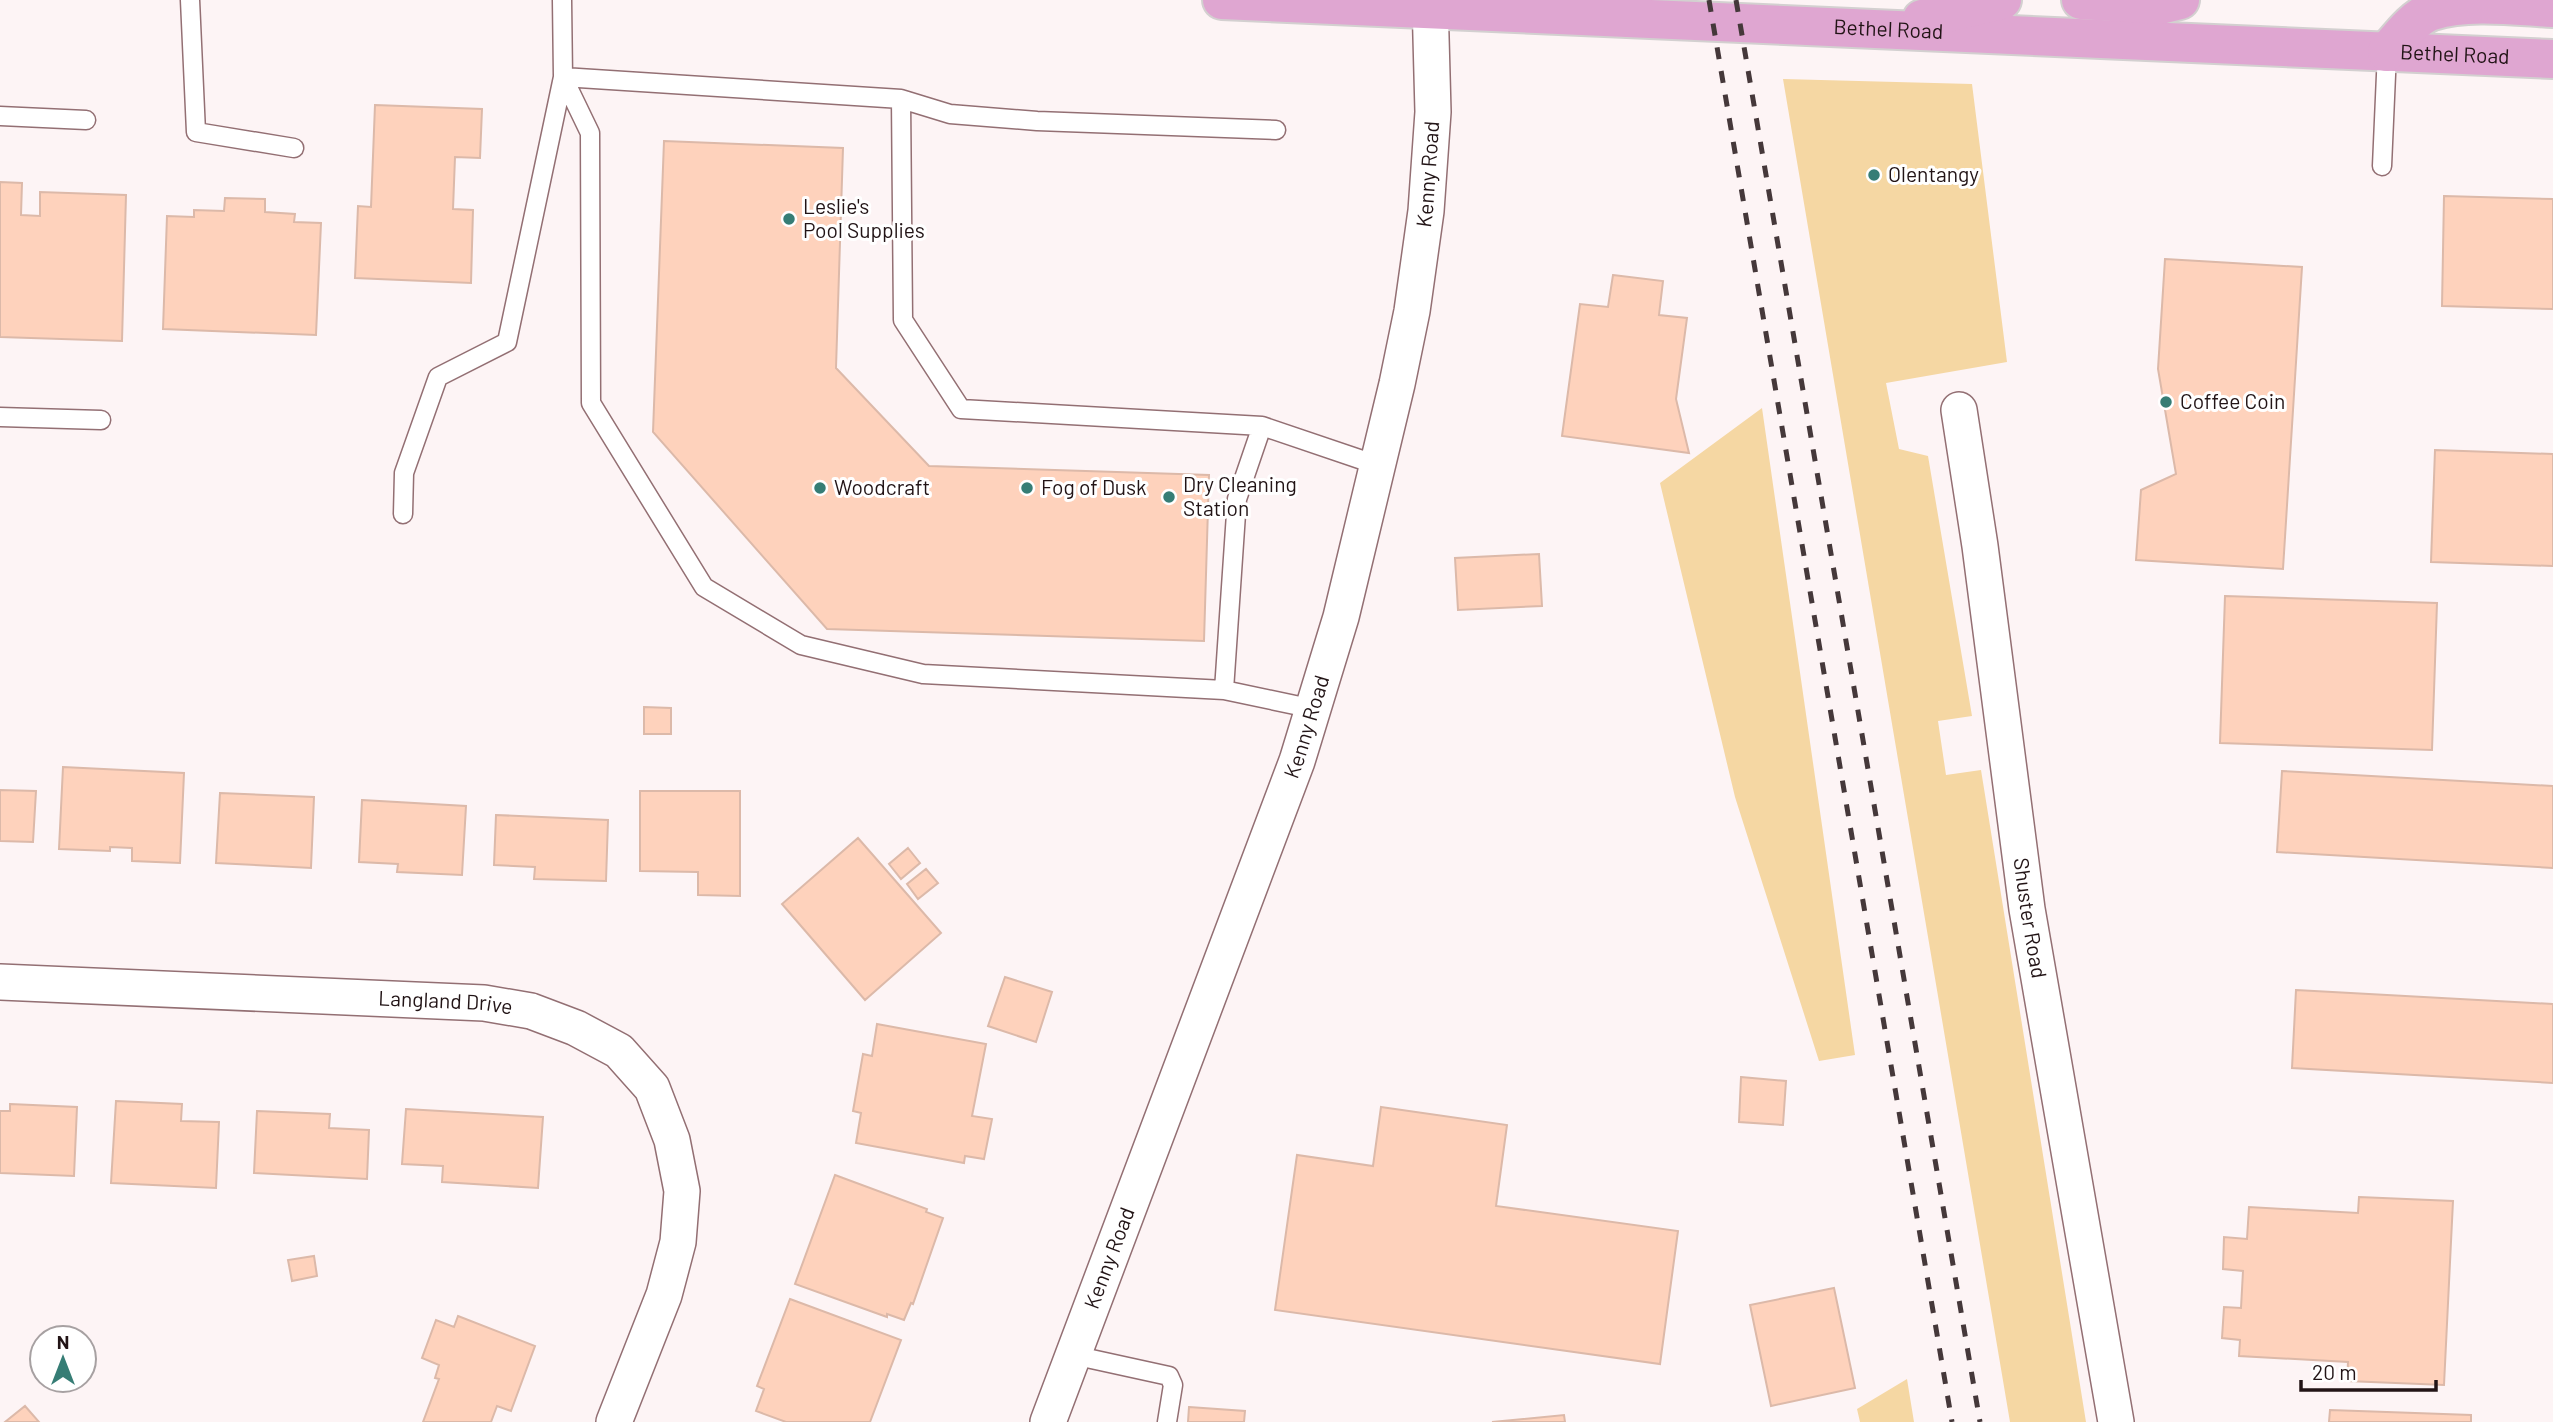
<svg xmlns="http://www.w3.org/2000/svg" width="2553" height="1422" viewBox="0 0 2553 1422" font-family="Barlow,sans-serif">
<rect width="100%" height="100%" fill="#fdf4f5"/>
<path fill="#f5d7a3" d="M1783 79 1972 84 2007 362 1886 383 1899 449 1928 456 1972 716 1938 721 1946 775 1981 770 2086 1422H2010Z
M1762 408 1855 1055 1819 1061 1735 797 1660 483Z
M1907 1379 1914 1422H1860L1857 1409Z"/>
<path fill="#fed2bc" stroke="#dcb9a9" stroke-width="2" d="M375 105 482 109 480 158 455 157 453 209 473 210 471 283 355 278 358 206 371 207Z
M664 141 843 148 836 368 929 466 1209 475 1204 641 827 629 653 432Z
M0 182 22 183 21 215 40 216V192L126 195 122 341 0 337Z
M2444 196 2553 199V309L2442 306Z
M225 198 265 199V212L295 214 294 222 321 223 316 335 163 329 167 216 194 217V210L224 211Z
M2165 259 2302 267 2283 569 2136 560 2141 490 2176 474 2158 369Z
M1613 275 1663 281 1659 315 1687 318 1676 399 1689 453 1562 436 1580 304 1608 307Z
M2435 450 2553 454V566L2431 562Z
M1539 554 1542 606 1458 610 1455 558Z
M2225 596 2437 603 2432 750 2220 743Z
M644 707 671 708V734H644Z
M63 767 184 773 180 863 132 861V848L110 847V851L59 849Z
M2282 771 2553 786V868L2277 852Z
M0 790 36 791 33 842 0 841Z
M640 791H740V896L698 895V872L640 871Z
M220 793 314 797 311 868 216 863Z
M362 800 466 806 462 875 397 872 398 864 359 862Z
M496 815 608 820 606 881 534 879 535 867 494 865Z
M858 838 941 933 865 1000 782 904Z
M908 848 920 863 901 879 889 864Z
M926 869 938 883 918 899 907 884Z
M1005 977 1052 992 1036 1042 988 1026Z
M2296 990 2553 1004V1083L2292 1068Z
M877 1024 986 1044 972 1116 992 1119 984 1159 965 1156 964 1163 856 1143 861 1113 853 1111 863 1054 872 1056Z
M1741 1077 1786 1081 1783 1125 1739 1122Z
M116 1101 182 1104 181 1121 219 1122 216 1188 111 1183Z
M10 1104 77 1107 74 1176 0 1173V1111H10Z
M1381 1107 1507 1125 1496 1206 1678 1231 1660 1364 1275 1310 1297 1155 1373 1166Z
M406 1109 543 1117 538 1188 442 1182 443 1166 402 1164Z
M257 1111 330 1114 329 1128 369 1130 367 1179 254 1173Z
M835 1175 927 1209 926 1212 943 1218 913 1304 911 1303 904 1320 887 1314V1317L795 1284Z
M2359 1197 2453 1201 2444 1385 2347 1381 2348 1362 2239 1356 2240 1340 2222 1338 2224 1307 2241 1308 2243 1271 2223 1269 2224 1237 2247 1239 2249 1207 2358 1213Z
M314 1256 317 1276 292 1281 288 1260Z
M1834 1288 1855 1388 1771 1406 1750 1305Z
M790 1299 901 1340 870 1422H786L756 1411 764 1389 757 1386Z
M458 1316 535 1346 511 1411 497 1406 491 1422H423L439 1379 435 1378 439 1365 422 1358 436 1320 454 1327Z
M25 1406 39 1422H5Z
M1189 1407 1245 1411 1244 1422H1188Z
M2330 1410 2471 1415V1422H2329Z
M1564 1415 1565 1422H1492Z"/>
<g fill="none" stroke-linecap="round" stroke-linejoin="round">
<defs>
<path id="service" d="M190 0 196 132 294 148
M563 77 590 133 591 403 704 587 801 645 923 674 1224 690
M563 77 901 99 950 114 1037 121 1276 130
M901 99 903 320 961 409 1262 426 1377 465
M0 116 86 120
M2382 166 2387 52
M0 417 101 420
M1262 426 1237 499 1224 690 1314 709
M403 514 404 473 438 377 507 342 563 77 562 0
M1073 1355 1169 1376 1173 1385 1167 1422"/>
<g id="minor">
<path id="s1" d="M1959 410 1980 546 2027 909 2116 1422"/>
<path id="s2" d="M0 982 484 1003 531 1011 576 1028 619 1051 652 1088 672 1140 682 1191 678 1242 664 1295 614 1422"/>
<path id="s3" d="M1048 1422 1297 761 1341 617 1397 384 1412 311 1426 211 1433 112 1430 0"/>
</g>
<g id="primary">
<path id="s4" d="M1222 0 2553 59"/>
<path d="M2081 0 2160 5 2180 0"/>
<path d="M1922 19 2002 0"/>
<path d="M2387 52C2400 37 2413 18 2432 11 2469 0 2514 6 2553 8"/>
</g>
</defs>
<use href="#service" stroke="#936f73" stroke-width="21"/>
<use href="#minor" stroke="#936f73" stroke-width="38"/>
<use href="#primary" stroke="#d3d0d0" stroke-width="42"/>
<use href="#service" stroke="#fff" stroke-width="18"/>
<use href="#minor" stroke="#fff" stroke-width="35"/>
<use href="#primary" stroke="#dfa6d1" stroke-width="38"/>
<path stroke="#45383a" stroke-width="5" stroke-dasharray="12 12" stroke-linecap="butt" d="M1709 0 1952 1422
M1736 0 1980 1422"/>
</g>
<g fill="#367d75" stroke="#fff" stroke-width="2.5">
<circle cx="1874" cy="175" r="7"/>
<circle cx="789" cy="219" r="7"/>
<circle cx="2166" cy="402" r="7"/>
<circle cx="820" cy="488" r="7"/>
<circle cx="1027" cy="488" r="7"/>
<circle cx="1169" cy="497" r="7"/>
</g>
<g text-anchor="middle" stroke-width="6" stroke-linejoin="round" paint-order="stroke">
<g font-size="21" fill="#221416" stroke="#fff">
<text dy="7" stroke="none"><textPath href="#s4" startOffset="667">Bethel Road</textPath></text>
<text dy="7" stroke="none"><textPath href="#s4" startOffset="1234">Bethel Road</textPath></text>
<text dy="7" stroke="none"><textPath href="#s3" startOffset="1309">Kenny Road</textPath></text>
<text dy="7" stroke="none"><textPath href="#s3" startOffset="742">Kenny Road</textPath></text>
<text dy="7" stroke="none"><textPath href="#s1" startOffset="513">Shuster Road</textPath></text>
<text dy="7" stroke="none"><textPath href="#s2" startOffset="446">Langland Drive</textPath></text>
<text dy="7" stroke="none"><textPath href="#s3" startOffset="175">Kenny Road</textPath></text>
</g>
<g font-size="21" fill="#221416" stroke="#fff" text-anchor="start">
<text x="1888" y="182">Olentangy</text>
<text x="803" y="214">Leslie's<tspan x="803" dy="24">Pool Supplies</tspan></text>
<text x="2180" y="409">Coffee Coin</text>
<text x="1183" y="492">Dry Cleaning<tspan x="1183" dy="24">Station</tspan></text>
<text x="834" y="495">Woodcraft</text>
<text x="1041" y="495">Fog of Dusk</text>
</g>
</g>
<g transform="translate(63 1359)"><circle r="33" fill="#ffffff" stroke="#a7a1a2" stroke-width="2"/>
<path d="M0-5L12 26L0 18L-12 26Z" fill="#367d75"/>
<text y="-10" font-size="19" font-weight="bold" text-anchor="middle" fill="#221416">N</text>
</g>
<path d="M2301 1380v10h135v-10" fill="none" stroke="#221416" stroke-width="3.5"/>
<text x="2312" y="1380" font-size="21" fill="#221416" stroke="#ffffff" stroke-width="5" paint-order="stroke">20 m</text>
</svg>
